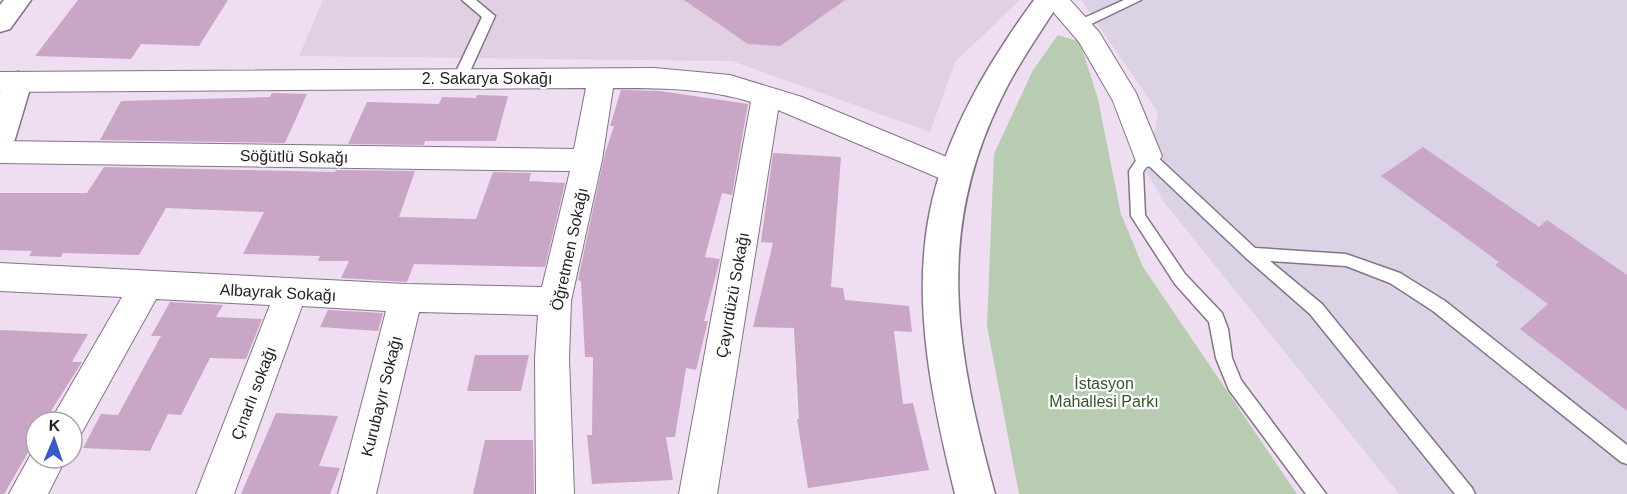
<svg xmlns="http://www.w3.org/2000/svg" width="1627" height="494" viewBox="0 0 1627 494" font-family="Helvetica,sans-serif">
<rect width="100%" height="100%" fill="#efddf2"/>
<path fill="#dbd2e6" d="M1081 0H1627V494H1399L1164 202 1147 173 1158 112Z"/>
<path fill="#e0d0e2" d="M323 0H1020L955 62 930 132 732 61 299 56Z"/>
<path fill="#b8ccb2" d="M1058 35 1080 42 1098 99 1121 214 1143 267 1297 494H1019L987 326 994 154 1033 70Z"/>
<path fill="#c9a6c5" d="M78 0H228L199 46 141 44 131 59 35 56Z
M684 0H845L780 46 748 44Z
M621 90 660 91 748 104 732 195 722 193 705 257 720 259 704 321H708L696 370 686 368 675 437H666L673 480 592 484 587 435H592L593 357H585L581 281 578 280 605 153 614 126H610Z
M272 93 307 94 285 143 100 140 121 101 270 97Z
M477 95 508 96 496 141H425L424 145 348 144 367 102 439 104 442 97 476 98Z
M1423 147 1539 227 1547 220 1627 275V411L1520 329 1548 304 1495 265 1499 262 1381 176Z
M773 153 841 157 831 287 843 288 845 300 909 306 912 332 894 331 903 404 913 403 929 470 808 488 797 419H799L794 328 753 327 773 243 761 242Z
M104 167 335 172 336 170 415 171 399 217 476 219 493 172 531 173 529 181 565 183 545 267 414 264 407 282 341 278 349 261H318L320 256 243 254 264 212 166 208 139 255 63 253 61 257 29 256 32 251 0 250V193H87Z
M170 302 223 305 216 317 262 319 246 359 210 358 181 415 168 414 150 451 83 448 101 414 118 415 161 336H151Z
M328 310 383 313 378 331 320 327Z
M0 330 88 334 72 362H82L44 422H36V439L4 494H0Z
M475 355H529L521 391H467Z
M276 413 338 416 319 466 340 468 330 494H241Z
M485 440H533L534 494H473Z"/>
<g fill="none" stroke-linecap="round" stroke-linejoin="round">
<defs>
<path id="service" d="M462 0H476L495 16 467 78 460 83 453 78 482 17Z
M1124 0H1141L1083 28 1079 29 1073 25 1075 22Z
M1147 151 1152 152 1255 248 1346 254 1400 273 1445 301 1627 445V464L1621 462 1433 311 1390 283 1346 266 1270 261 1322 304 1472 488 1475 494H1455L1310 314 1246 258 1148 165 1143 172 1145 215 1185 274 1222 313 1228 329 1232 358 1241 380 1326 494H1306L1229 390 1216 358 1209 322 1175 284 1131 216 1129 171 1142 152Z"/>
<path id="minor" d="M1043 0H1070L1099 32 1136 93 1162 156 1157 164 1147 167 1137 164 1113 101 1079 42Z
M654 68 730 75 802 97 966 165 971 173 966 181 956 184 946 181 778 110 717 494H679L751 102C707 88 659 88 613 88L602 160 571 301 569 358 574 494H536L535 358 538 315 419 312 376 494H338L386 311 302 306 234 494H196L270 305 156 299 81 434 72 437V422H50L122 297 0 291V263L406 284 542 287 570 171 0 163V141L574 149 586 88 0 92V72Z
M36 445V458H66L48 494H9Z"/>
<path id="tertiary" d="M4 0H31L10 29 0 32V5Z
M18 72 28 75 32 82 15 139 11 147 0 150V93L8 75Z"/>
<path id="secondary" d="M1034 0H1061C1040 33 1017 65 1000 101 934 236 957 355 995 494H955C933 404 911 304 930 211 946 133 988 63 1034 0Z"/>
</defs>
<use href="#service" stroke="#847487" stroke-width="3"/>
<use href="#minor" stroke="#847487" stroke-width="2"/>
<use href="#tertiary" stroke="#847487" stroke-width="3"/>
<use href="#secondary" stroke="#847487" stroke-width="3"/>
<use href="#service" fill="#fff" fill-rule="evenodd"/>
<use href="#minor" fill="#fff" fill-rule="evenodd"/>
<use href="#tertiary" fill="#fff" fill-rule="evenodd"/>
<use href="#secondary" fill="#fff" fill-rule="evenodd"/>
</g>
<g text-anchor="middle" stroke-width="4.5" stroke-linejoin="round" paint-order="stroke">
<g font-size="16" fill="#241d24" stroke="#fff">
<text x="487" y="84">2. Sakarya Sokağı</text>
<text transform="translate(294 156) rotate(1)" y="6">Söğütlü Sokağı</text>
<text transform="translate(569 249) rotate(-78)" y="6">Öğretmen Sokağı</text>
<text transform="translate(278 292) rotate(3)" y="6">Albayrak Sokağı</text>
<text transform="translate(732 295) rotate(-80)" y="6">Çayırdüzü Sokağı</text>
<text transform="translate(253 393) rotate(-69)" y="6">Çınarlı sokağı</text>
<text transform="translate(381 396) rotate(-76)" y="6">Kurubayır Sokağı</text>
</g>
<g font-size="16" fill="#315624" stroke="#fff">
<text x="1104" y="389">İstasyon<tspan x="1104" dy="18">Mahallesi Parkı</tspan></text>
</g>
</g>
<g transform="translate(54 440) rotate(2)"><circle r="28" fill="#ffffff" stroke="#a7a5a7" stroke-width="1.5"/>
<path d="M0-4.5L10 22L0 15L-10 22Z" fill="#385acb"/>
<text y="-9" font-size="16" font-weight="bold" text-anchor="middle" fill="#241d24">K</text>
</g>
</svg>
